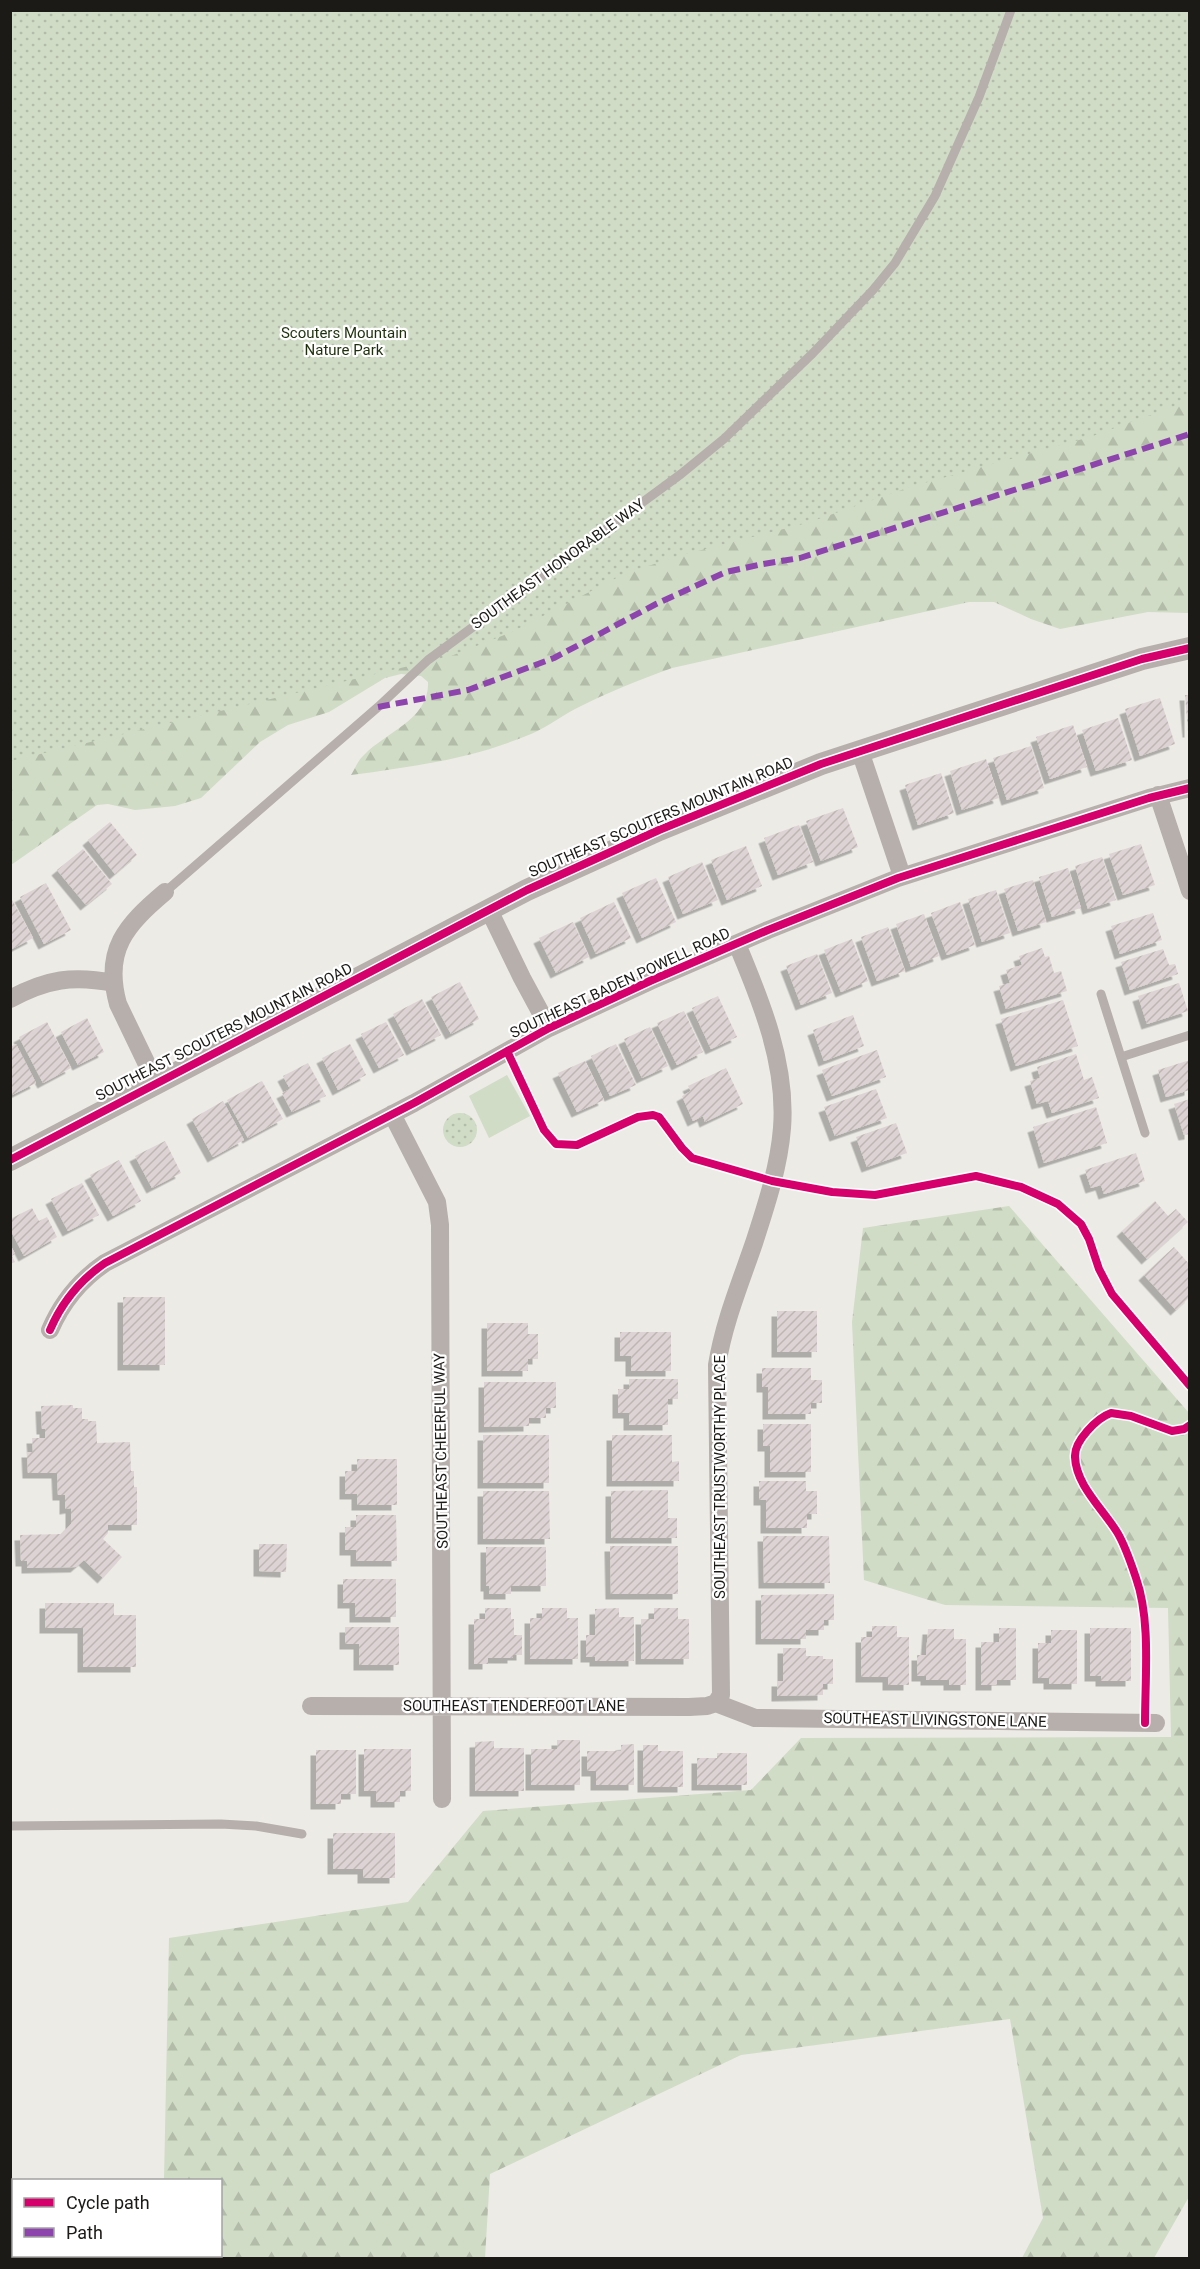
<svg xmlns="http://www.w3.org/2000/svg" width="1200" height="2269" viewBox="0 0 1200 2269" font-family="Roboto,sans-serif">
<defs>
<pattern id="forest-firs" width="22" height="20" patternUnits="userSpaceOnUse" patternTransform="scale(1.5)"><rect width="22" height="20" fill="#d0dcc6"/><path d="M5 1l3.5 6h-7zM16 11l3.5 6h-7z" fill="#b2bca9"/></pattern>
<pattern id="park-dots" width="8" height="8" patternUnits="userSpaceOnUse" patternTransform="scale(1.5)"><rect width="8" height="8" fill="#d0dcc6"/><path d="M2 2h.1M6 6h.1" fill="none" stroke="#b2bca9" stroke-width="1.8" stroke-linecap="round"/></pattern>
<pattern id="building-hatch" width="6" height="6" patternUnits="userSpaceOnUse" patternTransform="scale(1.5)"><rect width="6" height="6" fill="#ded3d4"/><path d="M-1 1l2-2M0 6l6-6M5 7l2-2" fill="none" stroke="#beb5b5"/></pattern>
<filter id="shadow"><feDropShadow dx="-5.5" dy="5.5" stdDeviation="0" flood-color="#0004"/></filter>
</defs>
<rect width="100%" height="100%" fill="#ecebe6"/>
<path fill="#d0dcc6" d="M507 1075 530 1116 489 1138 469 1096Z"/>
<path fill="url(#forest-firs)" d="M11 11H1189V613L1148 612 1060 629 1031 619 994 602H969L672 668C639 680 606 693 575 709 558 718 543 730 526 736 470 759 411 767 351 775 355 769 358 760 364 755 385 733 430 719 428 682L421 676 401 674 385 678 329 712 288 725 260 742 201 798 175 806 135 810 108 804 97 805 11 865Z
M1009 1206 1189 1413 1190 2195 1154 2258H1022L1043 2218 1010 2019 741 2055 490 2174 485 2258H163V2256H220V2180H164L169 1938 408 1902 483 1811 751 1790 801 1738 1171 1737 1168 1608 945 1605 864 1580 852 1322 863 1228Z"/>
<path fill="url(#park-dots)" d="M10 11H1189V401L1090 437 910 487 807 523 686 554 626 573 512 632 451 656 11 761Z
M443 1130a17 17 0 1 1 34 0a17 17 0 1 1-34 0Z"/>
<path fill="url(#building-hatch)" filter="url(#shadow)" d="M1185 695H1190V732H1188Z
M1160 698 1175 744 1140 756 1125 709Z
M1118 718 1132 760 1096 771 1082 730Z
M1073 725 1087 767 1050 779 1036 737Z
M1031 746 1044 788 1007 800 993 758Z
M986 759 999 798 962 810 950 771Z
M941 773 954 813 918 825 905 785Z
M843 808 858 847 821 861 806 821Z
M110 822 137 855 115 874 88 840Z
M799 825 813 862 778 875 764 838Z
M1141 844 1155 885 1123 895 1109 854Z
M746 846 762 886 727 900 711 860Z
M83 849 112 884 86 905 57 870Z
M1102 857 1116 900 1088 909 1075 866Z
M702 862 718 900 683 914 668 877Z
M1068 868 1081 908 1052 917 1039 877Z
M656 878 676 922 642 938 622 893Z
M1033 880 1046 922 1018 931 1004 889Z
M46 883 71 930 44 944 20 897Z
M996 890 1010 933 982 942 968 899Z
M10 896 33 938 10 950Z
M614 902 631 938 596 954 580 918Z
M960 902 975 945 947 955 931 913Z
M1153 913 1162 940 1120 954 1111 926Z
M924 914 939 956 911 967 896 924Z
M573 922 589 957 556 973 539 938Z
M888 927 905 971 877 981 861 937Z
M852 939 868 981 841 992 824 950Z
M1042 948 1045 957 1049 956 1054 973 1061 971 1067 991 1006 1009 999 986 1010 983 1006 970 1022 965 1019 956Z
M1163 949 1169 965 1175 964 1178 974 1130 990 1121 962Z
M817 954 832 993 801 1005 786 966Z
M460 982 479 1019 451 1034 431 997Z
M1179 983 1188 1011 1147 1024 1138 996Z
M718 996 737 1037 711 1049 692 1008Z
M422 999 441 1035 412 1050 393 1014Z
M1063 1000 1078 1046 1016 1066 1001 1019Z
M684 1011 703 1052 677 1065 657 1023Z
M853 1015 864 1046 824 1061 813 1030Z
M87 1018 104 1052 78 1065 61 1032Z
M47 1022 71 1068 43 1083 19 1037Z
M386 1022 404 1055 379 1068 361 1034Z
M650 1027 668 1066 642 1078 624 1039Z
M16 1044 36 1083 10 1096V1047Z
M350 1044 366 1075 338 1090 322 1058Z
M616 1044 636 1085 610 1096 591 1056Z
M877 1050 886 1077 832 1096 822 1070Z
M1076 1054 1084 1080 1092 1077 1099 1098 1052 1113 1048 1101 1037 1104 1030 1081 1040 1078 1037 1067Z
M1190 1060V1090L1166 1097 1158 1070Z
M585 1061 604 1100 577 1112 558 1073Z
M308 1063 326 1096 292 1112 282 1093 290 1089 283 1076Z
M726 1068 743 1104 705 1122 703 1116 693 1121 682 1096 691 1091 688 1086Z
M262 1081 283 1119 248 1138 227 1100Z
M876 1089 887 1118 835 1136 824 1107Z
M1190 1099V1134L1184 1135 1174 1104Z
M223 1101 244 1140 213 1157 192 1119Z
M1096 1107 1107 1143 1044 1163 1033 1127Z
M896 1123 907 1153 867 1167 856 1137Z
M165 1141 181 1173 152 1188 135 1156Z
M1136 1153 1145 1181 1104 1194 1101 1185 1091 1188 1085 1170Z
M119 1160 141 1201 113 1216 90 1175Z
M82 1183 99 1215 68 1231 51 1199Z
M1155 1201 1168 1216 1176 1209 1188 1222 1147 1259 1122 1231Z
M32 1208 39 1221 47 1217 57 1237 24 1256 10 1229V1219Z
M10 1244 15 1254 12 1256 15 1262 10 1264Z
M1174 1247 1190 1265V1297L1176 1310 1144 1275Z
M123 1297H165V1365H123Z
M777 1311H817V1352H777Z
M487 1323H528V1334H538V1359H528V1371H487Z
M620 1332H671V1371H631V1356H620Z
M762 1368H811V1380H822V1403H811V1414H768V1387H762Z
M629 1379H678V1399H668V1425H629V1413H618V1389H629Z
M484 1382H556V1408H546V1418H529V1426L484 1427Z
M73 1405V1408H82V1419H88V1421H96L97 1443 130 1442 131 1471H134V1487H137V1525H108V1533L103 1539 122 1557 103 1578 84 1560 76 1567 27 1568V1561H21L20 1535 62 1534 71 1524V1508L65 1509V1495H58L57 1473H28L27 1452H33L32 1438H45V1429H42L41 1406Z
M763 1424H811V1472H770V1446H763Z
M483 1435H549V1483H483Z
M612 1435H672V1462L679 1461V1481H612Z
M357 1459H397V1505H357V1494H345V1471H357Z
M759 1481H806V1491H817V1514H807V1528H766V1500H759Z
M668 1490V1518H677V1538H611V1491Z
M483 1491H549L550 1539H483Z
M356 1515H396L397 1561H356V1550H345V1527H356Z
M763 1536H829L830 1583H764Z
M259 1544H287L286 1572 259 1571Z
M610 1546H678V1594H611Z
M486 1547H546V1586H511V1594H489V1586H486Z
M343 1579H396V1617H355V1603H343Z
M834 1594V1620H824V1630H806V1639H761V1595Z
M45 1603H114V1615H136V1667H83V1628H45Z
M485 1608H511V1619H514V1635H522V1655H513V1658H488V1664H474V1619H485Z
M542 1608H567V1618H578V1659H530V1618H542Z
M619 1608V1617H634V1661H595V1657H586V1635H595V1609Z
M654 1608H678V1619H689V1659H641V1619H654Z
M872 1626H897V1637H909V1685H888V1677H861V1637H872Z
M345 1627H399V1665H359V1644H345Z
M999 1628H1016V1680H997V1685H981V1642H999Z
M1090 1628H1131V1681H1101V1676H1090Z
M928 1629H954V1639H966V1685H949V1680H926V1676H917V1655H926Z
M1051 1630H1077V1684H1049V1678H1038V1643H1051Z
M783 1648H806V1656H823V1659H833V1684H823V1695L777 1696V1681H783Z
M557 1740H580V1785H531V1749H557Z
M494 1741V1748H524V1791H475V1742Z
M634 1744V1785H596V1771H587V1751H621V1745Z
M643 1745H658V1751H683V1787H643Z
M364 1749H411V1791H400V1802H376V1791H364Z
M316 1750H356V1794H341V1804H316Z
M717 1753H747V1785H697V1758H717Z
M333 1833H395V1878H363V1869H333Z
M75 2256H97V2258H75Z"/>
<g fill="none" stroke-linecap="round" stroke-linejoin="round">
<path stroke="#b6afac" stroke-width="9" d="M165 892 378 707 428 660 681 474 725 438 813 353 873 290 895 263 935 196 979 97 1011 10
M1101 994 1145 1133
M1121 1057 1190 1035
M10 1826 221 1824 256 1826 302 1834"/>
<path stroke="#b6afac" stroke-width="18" d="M860 751 902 876
M1158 795 1190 891
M489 910 522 978 549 1028
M10 999C47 979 73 975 114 983
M156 1083 118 1004C103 950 126 925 165 892
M392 1114 437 1202 440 1225 442 1799
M50 1330C62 1302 80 1280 105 1263L414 1103 549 1028 650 981 768 930 898 878 1149 798 1190 788
M716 1703 721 1695 717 1365C724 1322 740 1284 754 1243 766 1206 779 1167 782 1128 787 1064 761 1001 737 944
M716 1703 755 1718 1156 1723
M311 1706 689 1707 707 1706 716 1703"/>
<path stroke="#b6afac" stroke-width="22" d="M10 1160 527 890 659 830 821 764 1142 659 1190 648"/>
<path stroke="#8e44ad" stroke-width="6" stroke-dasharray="12 6" stroke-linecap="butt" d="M378 707 468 690 554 658 656 604 726 572 763 564 800 558 1190 434"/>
<defs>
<path id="cycleway" d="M507 1051 544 1130 556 1144 577 1145 638 1117 653 1115 659 1117 682 1148 692 1158 772 1181 832 1192 875 1195 976 1176 1021 1187 1058 1204 1081 1224 1089 1239 1099 1269 1112 1294 1190 1386
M10 1160 527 890 659 830 821 764 1142 659 1190 648
M50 1330C62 1302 80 1280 105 1263L414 1103 549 1028 650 981 768 930 898 878 1149 798 1190 788
M1145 1723C1145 1678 1151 1620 1136 1578 1131 1563 1125 1545 1117 1532 1102 1508 1076 1485 1075 1457 1074 1441 1097 1418 1111 1413L1131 1416 1172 1431 1184 1429 1190 1425"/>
</defs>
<use href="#cycleway" stroke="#fff" stroke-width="11"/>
<use href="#cycleway" stroke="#d6006c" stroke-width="8"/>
</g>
<g text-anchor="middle" stroke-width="4.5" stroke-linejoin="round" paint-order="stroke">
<g font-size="15" fill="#1e310c" stroke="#fff">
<text x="344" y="338">Scouters Mountain<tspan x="344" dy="17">Nature Park</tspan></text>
</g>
<g font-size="15" fill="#1b1a17" stroke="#fff">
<text transform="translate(558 564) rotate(-36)" y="5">SOUTHEAST HONORABLE WAY</text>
<text transform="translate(661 817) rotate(-23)" y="5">SOUTHEAST SCOUTERS MOUNTAIN ROAD</text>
<text transform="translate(620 983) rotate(-25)" y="5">SOUTHEAST BADEN POWELL ROAD</text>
<text transform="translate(224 1032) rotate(-27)" y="5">SOUTHEAST SCOUTERS MOUNTAIN ROAD</text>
<text transform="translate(441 1451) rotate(-91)" y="5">SOUTHEAST CHEERFUL WAY</text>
<text transform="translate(720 1477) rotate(-90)" y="5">SOUTHEAST TRUSTWORTHY PLACE</text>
<text x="514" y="1711">SOUTHEAST TENDERFOOT LANE</text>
<text transform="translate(935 1720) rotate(1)" y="5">SOUTHEAST LIVINGSTONE LANE</text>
</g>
</g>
<rect width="1200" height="2269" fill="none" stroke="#1b1a17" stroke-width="24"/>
<rect x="12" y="2179" width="210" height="78" fill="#ffffff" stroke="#a4a3a2" stroke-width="1.5"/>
<rect x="24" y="2198" width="30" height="9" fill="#d6006c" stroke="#a4a3a2" stroke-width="1.5"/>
<text x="66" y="2209" font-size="18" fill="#1b1a17">Cycle path</text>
<rect x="24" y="2228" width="30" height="9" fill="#8e44ad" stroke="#a4a3a2" stroke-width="1.5"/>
<text x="66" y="2239" font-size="18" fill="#1b1a17">Path</text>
</svg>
